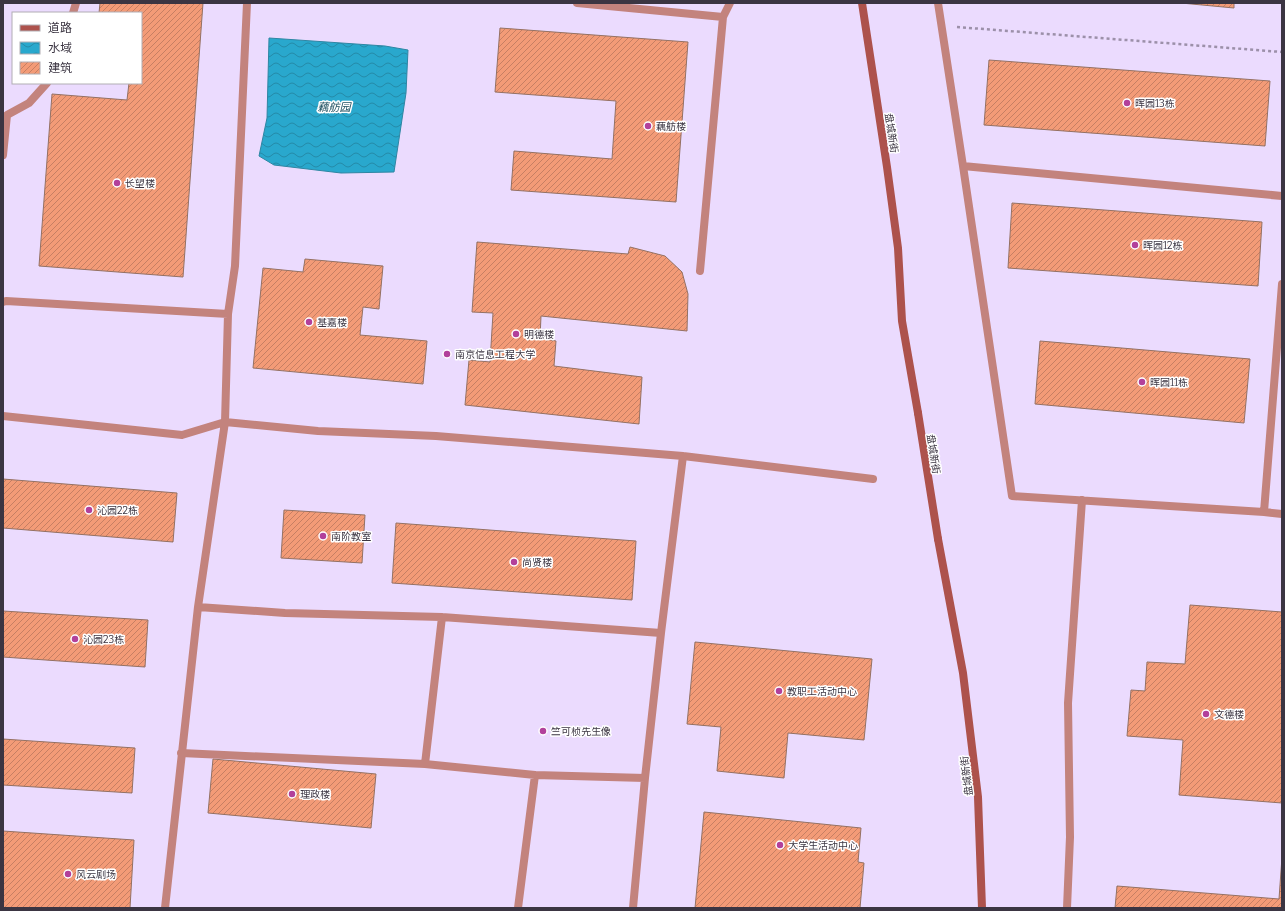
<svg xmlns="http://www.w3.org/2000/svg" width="1285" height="911" viewBox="0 0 1285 911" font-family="Bitter,'Noto Sans SC',serif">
<defs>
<pattern id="water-waves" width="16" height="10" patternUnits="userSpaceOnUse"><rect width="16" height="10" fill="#29a8cd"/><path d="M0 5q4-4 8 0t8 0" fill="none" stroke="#248aa8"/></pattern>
<pattern id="building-hatch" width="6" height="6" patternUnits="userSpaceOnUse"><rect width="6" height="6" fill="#f39b77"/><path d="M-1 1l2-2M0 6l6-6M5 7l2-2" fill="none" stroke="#c67f63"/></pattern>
</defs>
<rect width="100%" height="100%" fill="#ebdbfe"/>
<path fill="url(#water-waves)" stroke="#2e86a3" d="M269 38 385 46 408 50 406 93 394 172 341 173 274 165 259 156 267 118Z"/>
<path fill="url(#building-hatch)" stroke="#947163" d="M100 3H203L183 277 39 266 52 94 127 100 129 83H141V13H99Z
M1181 3H1234V8Z
M500 28 688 42 676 202 511 190 514 151 612 159 616 101 495 92Z
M989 60 1270 81 1265 146 984 125Z
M1012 203 1262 222 1258 286 1008 268Z
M477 242 628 254 630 247 665 256 682 272 688 294 687 331 541 316 540 338 556 341 554 366 642 377 639 424 465 405 469 360 490 362 493 313 472 312Z
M305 259 383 266 379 309 363 307 360 335 427 341 423 384 253 368 263 268 303 272Z
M1040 341 1250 359 1244 423 1035 404Z
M3 479 177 493 173 542 3 528Z
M284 510 365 515 362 563 281 558Z
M396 523 636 541 632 600 392 583Z
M1190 605 1282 612V803L1179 795 1183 740 1127 736 1131 690 1145 691 1147 662 1185 664Z
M3 611 148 620 145 667 3 657Z
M695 642 872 659 864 740 788 733 784 778 717 771 721 727 687 724Z
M3 739 135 748 132 793 3 785Z
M213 759 376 774 371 828 208 813Z
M704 812 861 828 858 862 864 863 860 908H695Z
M3 831 134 840 130 908H3Z
M1282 857V908H1115L1117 886 1279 899Z"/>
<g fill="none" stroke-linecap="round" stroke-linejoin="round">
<path stroke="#9c90a9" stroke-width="2.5" stroke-dasharray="3 3" stroke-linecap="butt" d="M957 27 1282 52"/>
<path stroke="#c3837d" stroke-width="8" d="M577 3 723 17 730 3
M938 3 963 166
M73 13 76 3
M3 155 7 115 29 103 47 83
M1282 196 963 166 1012 496 1264 512 1282 514
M700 271 723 17
M3 302 6 301 228 314
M3 416 182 435 225 422 318 431 436 436 683 456 873 479
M1264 512 1282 284
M198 607 225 422 228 314 235 266 247 3
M181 753 425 764 535 775 645 778
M425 764 442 617
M165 908 198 607 285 613 442 617 661 633 683 456
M518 908 535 775
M633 908 645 778 661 633
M1067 908 1070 837 1068 703 1082 500"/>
<path stroke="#ad524c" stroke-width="8" d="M862 3 887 167 898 248 902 321 918 413
M938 539 963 673 978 797 982 908"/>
<path stroke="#ad524c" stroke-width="8" d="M918 413 938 539"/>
</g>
<g fill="#b2409b" stroke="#fff" stroke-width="1.5">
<circle cx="1127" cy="103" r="4"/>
<circle cx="648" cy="126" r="4"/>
<circle cx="117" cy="183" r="4"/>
<circle cx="1135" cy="245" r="4"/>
<circle cx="309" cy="322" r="4"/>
<circle cx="516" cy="334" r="4"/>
<circle cx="447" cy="354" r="4"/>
<circle cx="1142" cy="382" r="4"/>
<circle cx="89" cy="510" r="4"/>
<circle cx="323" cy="536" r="4"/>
<circle cx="514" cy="562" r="4"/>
<circle cx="75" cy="639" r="4"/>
<circle cx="779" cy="691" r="4"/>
<circle cx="1206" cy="714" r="4"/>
<circle cx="543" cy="731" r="4"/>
<circle cx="292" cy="794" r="4"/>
<circle cx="780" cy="845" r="4"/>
<circle cx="68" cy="874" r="4"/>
</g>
<g text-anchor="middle" stroke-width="3" stroke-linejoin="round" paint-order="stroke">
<g font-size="10" fill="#3b3542" stroke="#fff" text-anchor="start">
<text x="1135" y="107">晖园13栋</text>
<text x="656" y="130">藕舫楼</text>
<text x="125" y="187">长望楼</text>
<text x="1143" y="249">晖园12栋</text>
<text x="317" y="326">基嘉楼</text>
<text x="524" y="338">明德楼</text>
<text x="455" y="358">南京信息工程大学</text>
<text x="1150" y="386">晖园11栋</text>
<text x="97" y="514">沁园22栋</text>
<text x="331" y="540">南阶教室</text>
<text x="522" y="566">尚贤楼</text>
<text x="83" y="643">沁园23栋</text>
<text x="787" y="695">教职工活动中心</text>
<text x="1214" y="718">文德楼</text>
<text x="551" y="735">竺可桢先生像</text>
<text x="300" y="798">理政楼</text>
<text x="788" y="849">大学生活动中心</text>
<text x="76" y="878">风云剧场</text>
</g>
<g font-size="10" fill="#3b3542" stroke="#fff">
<text transform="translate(892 133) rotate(81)" y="4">盘城新街</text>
<text transform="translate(934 454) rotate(81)" y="4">盘城新街</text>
<text transform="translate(966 776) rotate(-97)" y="4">盘城新街</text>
</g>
<g font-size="11" font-style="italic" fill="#225363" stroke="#fff">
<text x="334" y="111">藕舫园</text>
</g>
</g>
<rect width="1285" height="911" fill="none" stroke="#3b3542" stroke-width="8"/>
<rect x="12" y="12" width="130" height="72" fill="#ffffff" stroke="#b1aeb3"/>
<rect x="20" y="25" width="20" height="6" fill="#ad524c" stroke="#b1aeb3"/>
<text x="48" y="32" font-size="12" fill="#3b3542">道路</text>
<rect x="20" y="42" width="20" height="12" fill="url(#water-waves)" stroke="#b1aeb3"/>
<text x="48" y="52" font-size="12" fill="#3b3542">水域</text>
<rect x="20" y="62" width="20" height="12" fill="url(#building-hatch)" stroke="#b1aeb3"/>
<text x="48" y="72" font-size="12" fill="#3b3542">建筑</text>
</svg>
